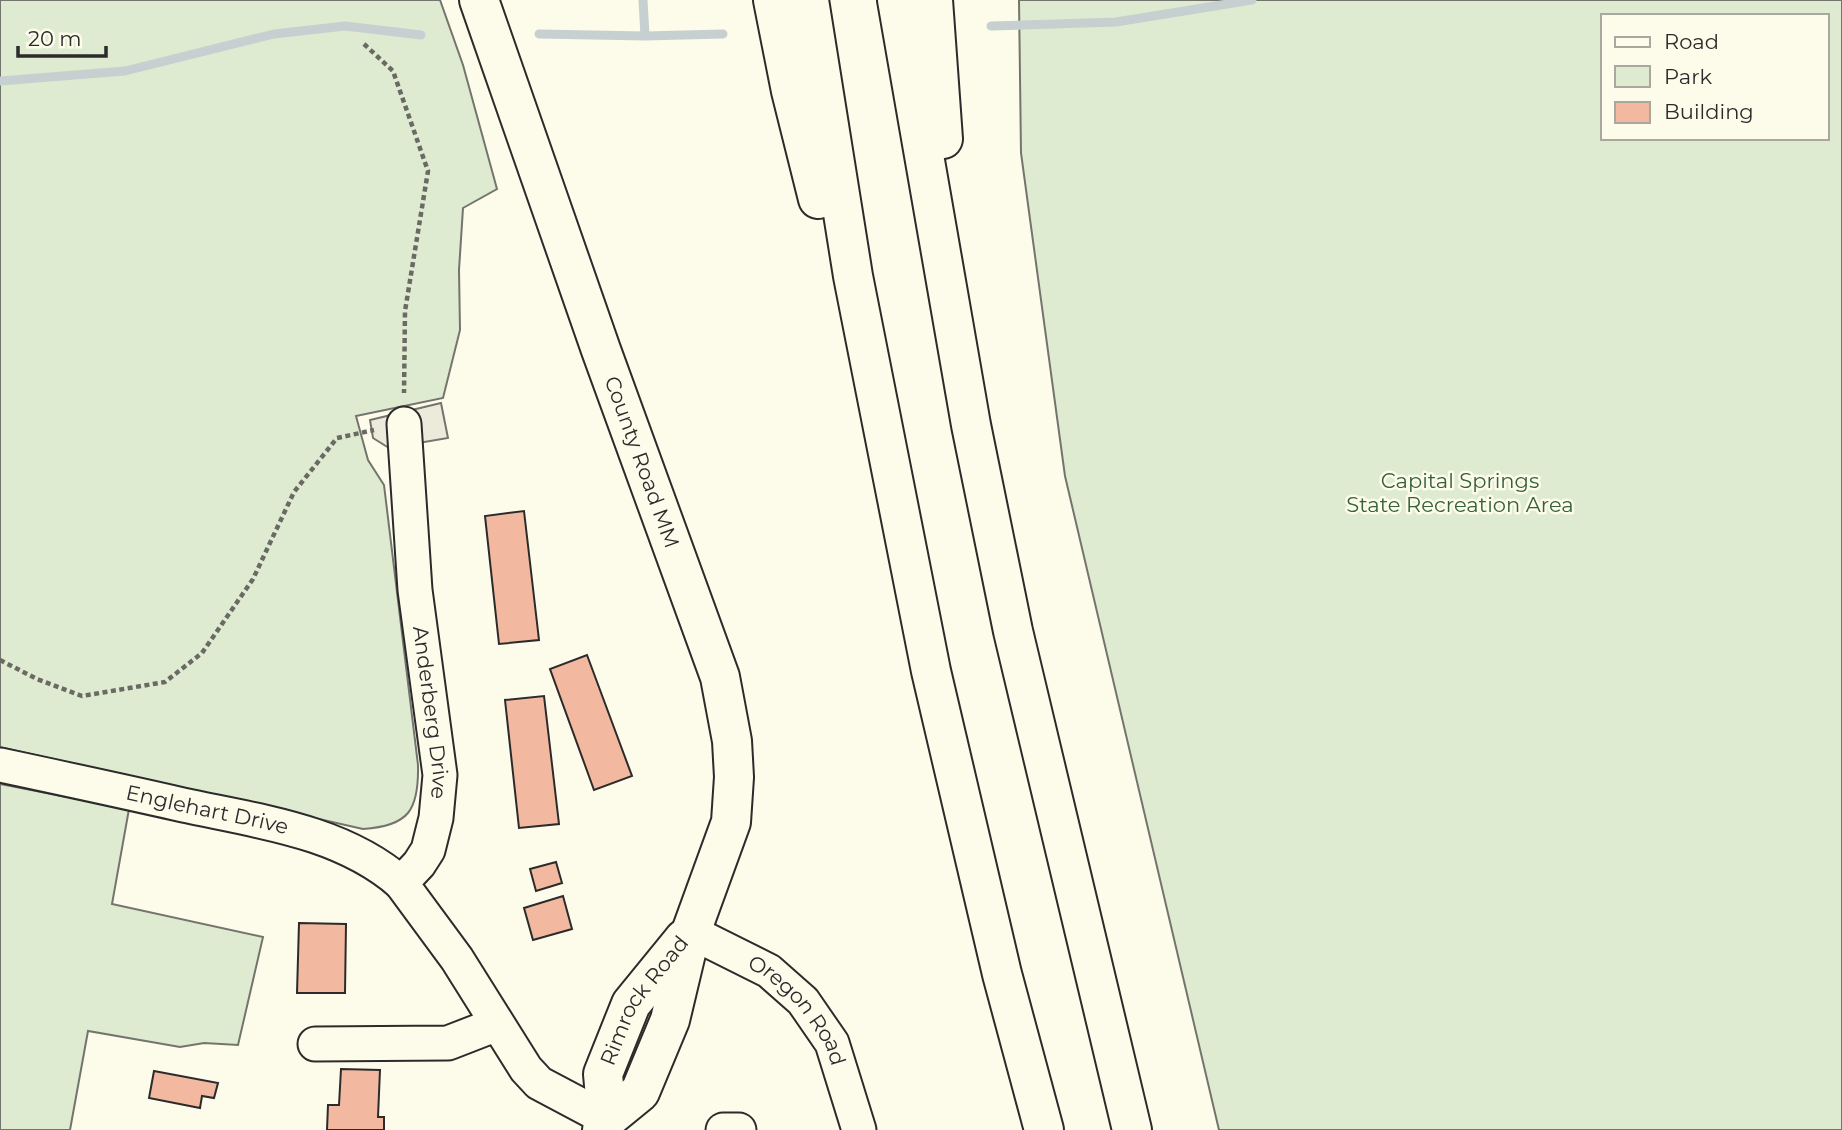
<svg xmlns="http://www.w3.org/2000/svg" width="1842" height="1130" viewBox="0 0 1842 1130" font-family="Montserrat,sans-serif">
<rect width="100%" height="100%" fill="#fdfbea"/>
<path fill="#deebd1" stroke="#74746e" stroke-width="2" fill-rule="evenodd" d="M0 0H440L463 65 497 189 463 208 459 270 460 330 443 398 356 416 368 460 384 485 418 765C419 810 409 826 363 829L0 747Z
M1019 0H1842V1130H1219L1065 476 1021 153ZM1602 16H1826V138H1602Z
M0 784 129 809 112 904 263 937 238 1045 204 1043 180 1047 88 1031 70 1130H0Z"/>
<path fill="#eceadb" stroke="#74746e" stroke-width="2" d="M441 403 448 438 389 448 373 438 370 420Z"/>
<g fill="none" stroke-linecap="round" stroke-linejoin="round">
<path stroke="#c7d0d0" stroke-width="9" d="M643 0 645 36
M991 26 1116 22 1252 0
M539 34 645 36 723 34
M0 81 125 71 274 34 345 26 421 35"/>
</g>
<path fill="#f2b8a0" stroke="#2b2b2b" stroke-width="2" d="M524 511 539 640 499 644 485 516Z
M587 655 632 776 594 790 550 669Z
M544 696 559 824 519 828 505 700Z
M556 862 562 883 536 891 530 869Z
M563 896 572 929 533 940 524 908Z
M299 923 346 924 345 993H297Z
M341 1069 380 1070 378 1117H384V1130H327L328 1105H339Z
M154 1071 218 1083 214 1098 202 1096 200 1108 149 1098Z"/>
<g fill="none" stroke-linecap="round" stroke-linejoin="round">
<defs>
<g id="minor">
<path id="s1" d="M404 424 415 590 440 775 436 818 428 850 419 864 401 883 457 959 526 1069 539 1083 607 1119"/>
<path id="s2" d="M0 765C61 778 122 791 183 805 257 821 342 831 401 883"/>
<path id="s3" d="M691 932 769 971 803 1001 832 1043 859 1130"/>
<path d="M315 1044 448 1043 497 1024"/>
<path d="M723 1130H739"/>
</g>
<g id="major">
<path id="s4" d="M479 0 601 350 720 677 732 741 734 777 731 822 691 932 670 1020 640 1092 607 1119 602 1130"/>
<path id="s5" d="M607 1119 603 1074 631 1004 684 939"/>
</g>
<path id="highway" d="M773 0 791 91 818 199
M809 0 853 276 931 671 1002 974 1044 1130
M897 0 971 425 1013 631 1132 1130
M933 0 943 139"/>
</defs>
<use href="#minor" stroke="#2b2b2b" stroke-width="37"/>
<use href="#major" stroke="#2b2b2b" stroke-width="42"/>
<use href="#highway" stroke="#2b2b2b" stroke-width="42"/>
<path stroke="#6a6964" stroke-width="4.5" stroke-dasharray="5 3.5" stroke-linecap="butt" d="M364 44 393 71 428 171 405 311 404 393
M0 660 37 679 82 696 165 682 202 653 253 579 294 492 337 438 374 430"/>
<use href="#minor" stroke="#fdfbea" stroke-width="33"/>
<use href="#major" stroke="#fdfbea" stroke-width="38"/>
<use href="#highway" stroke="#fdfbea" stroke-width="38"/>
</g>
<g text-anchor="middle" stroke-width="5" stroke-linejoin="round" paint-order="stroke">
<g font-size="21" fill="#2b2b2b" stroke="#fdfbea">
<text dy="7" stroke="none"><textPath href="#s4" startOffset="490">County Road MM</textPath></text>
<text dy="7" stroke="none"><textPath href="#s1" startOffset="290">Anderberg Drive</textPath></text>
<text dy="7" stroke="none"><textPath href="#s2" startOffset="212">Englehart Drive</textPath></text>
<text dy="7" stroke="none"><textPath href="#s5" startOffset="130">Rimrock Road</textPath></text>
<text dy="7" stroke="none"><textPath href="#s3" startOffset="136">Oregon Road</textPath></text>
</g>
<g font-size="21" fill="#34623c" stroke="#fdfbea">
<text x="1460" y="488">Capital Springs<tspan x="1460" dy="24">State Recreation Area</tspan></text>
</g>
</g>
<rect x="1601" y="14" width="228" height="126" fill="#fdfbea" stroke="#a9a89e" stroke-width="2"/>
<rect x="1615" y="37" width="35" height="10" fill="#fdfbea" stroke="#a9a89e" stroke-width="2"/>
<text x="1664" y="49" font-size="21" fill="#2b2b2b">Road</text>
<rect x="1615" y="66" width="35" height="21" fill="#deebd1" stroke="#a9a89e" stroke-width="2"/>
<text x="1664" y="84" font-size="21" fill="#2b2b2b">Park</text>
<rect x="1615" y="102" width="35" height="21" fill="#f2b8a0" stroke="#a9a89e" stroke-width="2"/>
<text x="1664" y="119" font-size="21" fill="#2b2b2b">Building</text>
<path d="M18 46v10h88v-10" fill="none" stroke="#2b2b2b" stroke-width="3.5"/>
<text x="28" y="46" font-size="21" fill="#2b2b2b" stroke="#fdfbea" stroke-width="5" paint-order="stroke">20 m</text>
</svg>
